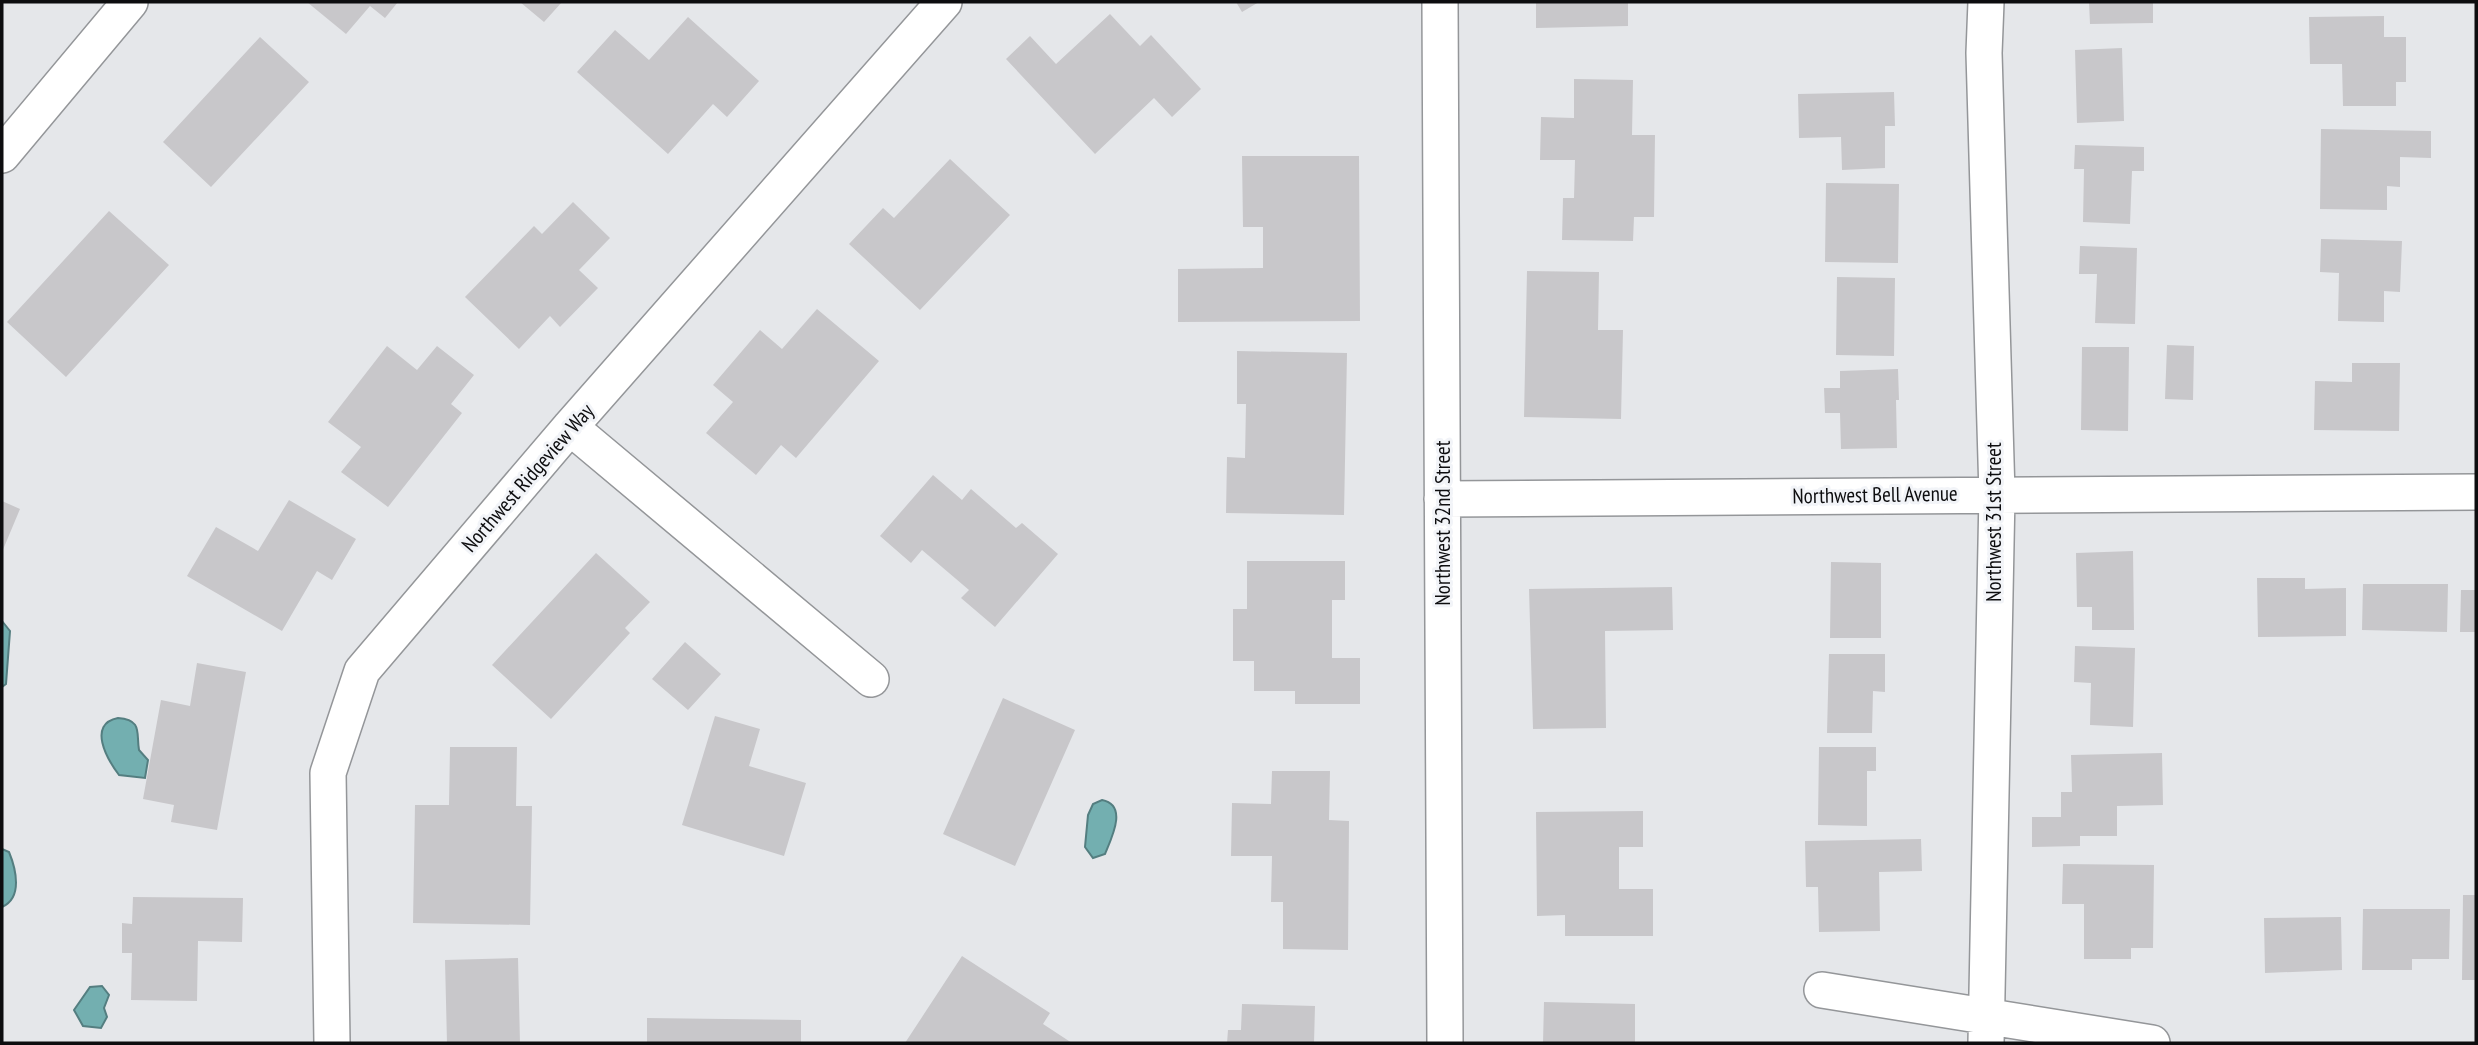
<svg xmlns="http://www.w3.org/2000/svg" width="2478" height="1045" viewBox="0 0 2478 1045" font-family="'PT Sans Narrow',sans-serif">
<rect width="100%" height="100%" fill="#e5e7ea"/>
<path fill="#73afb0" stroke="#547e80" stroke-width="2" d="M2 621 10 631 6 684 2 687Z
M118 718C143 720 136 733 139 750L148 760 145 778 119 775C107 759 87 724 118 718Z
M1102 800C1128 805 1112 837 1105 854L1093 858 1085 847 1088 815 1093 804Z
M2 849 9 852C16 869 23 898 2 907Z
M102 986 109 995 104 1008 107 1017 101 1028 83 1026 74 1010 90 987Z"/>
<path fill="#c8c7ca" d="M307 2H398L385 18 370 6 346 34Z
M520 2H562L544 22Z
M1236 2H1259L1242 12Z
M1536 2H1628V26L1536 28Z
M2089 2H2153V23L2090 24Z
M1110 14 1140 46 1151 35 1201 89 1172 117 1154 98 1095 154 1006 59 1030 36 1056 64Z
M2384 16V37H2406V82H2396V106H2343L2342 64H2310L2309 17Z
M688 17 759 81 727 117 713 104 668 154 577 72 615 30 649 60Z
M260 37 309 82 211 187 163 142Z
M2122 48 2124 121 2077 123 2075 50Z
M1574 79 1633 80 1632 135H1655L1654 217H1634L1633 241 1562 240 1563 198H1574L1575 160H1540L1541 117 1574 118Z
M1894 92 1895 126H1885V168L1842 170 1841 137 1799 138 1798 94Z
M2321 129 2431 131V158L2400 157V187L2387 186V210L2320 209Z
M2075 145 2144 147V171H2132L2130 224 2083 222 2084 169H2074Z
M1242 156H1359L1360 321 1178 322V269L1263 268V227H1243Z
M950 159 1010 215 920 310 849 244 883 208 894 218Z
M1826 183 1899 184 1898 263 1825 262Z
M573 202 610 238 579 270 598 288 560 327 550 316 519 349 465 297 534 226 542 234Z
M109 211 169 265 66 377 7 322Z
M2321 239 2402 241 2400 292 2384 291V322L2338 321 2339 273 2320 272Z
M2080 246 2137 248 2135 324 2095 323 2097 274H2079Z
M1527 271 1599 272 1598 330H1623L1621 419 1524 417Z
M1837 277 1895 278 1894 356 1836 355Z
M817 309 879 361 796 458 781 445 756 475 706 433 733 402 713 385 760 330 782 349Z
M2167 345 2194 346 2193 400 2165 399Z
M387 346 417 370 437 346 474 375 451 404 462 413 388 507 341 472 361 447 328 422Z
M2082 347H2129L2128 431 2081 430Z
M1237 351 1347 353 1344 515 1226 513 1227 457 1245 458 1246 404H1237Z
M2352 363H2400L2399 431 2314 430 2315 381 2352 382Z
M1898 369 1899 400H1896L1897 448 1841 449 1840 413H1825L1824 388H1840V371Z
M933 475 962 500 971 489 1016 528 1022 523 1058 554 995 627 961 598 969 590 922 550 911 563 880 536Z
M289 500 356 539 332 580 317 571 282 631 187 576 216 527 258 551Z
M2 501 20 509 2 552Z
M2133 551 2134 630H2092V607H2077L2076 553Z
M596 553 650 602 625 628 630 633 551 719 492 665Z
M1247 561H1345V600H1332V658H1360V704H1295V691H1254V661H1233V609H1247Z
M1831 562 1881 563V638H1830Z
M2257 578H2305V589L2346 588V636L2258 637Z
M2363 584H2448L2447 632 2362 630Z
M1672 587 1673 630 1605 631 1606 728 1533 729 1529 589Z
M2461 590H2476V632H2460Z
M685 642 721 674 688 710 652 679Z
M2075 646 2135 648 2133 727 2090 725 2091 683 2074 682Z
M1829 654H1885V692L1873 691 1872 733H1827Z
M197 663 246 672 217 830 171 822 174 805 143 799 161 700 190 706Z
M1003 698 1075 730 1015 866 943 834Z
M715 716 760 729 749 766 806 783 784 856 682 825Z
M450 747H517L516 806H532L530 925 413 923 415 805H449Z
M1819 747H1876V771H1867V826L1818 825Z
M2162 753 2163 805 2117 806V836H2080V846L2032 847V817H2061V792H2072L2071 755Z
M1272 771H1330L1329 820 1349 821 1348 950 1283 949V902H1271L1272 856H1231L1232 803 1271 804Z
M1643 811V847H1619V889H1653V936H1565V915L1537 916 1536 812Z
M1921 839 1922 871 1879 872 1880 931 1819 932 1818 887H1806L1805 841Z
M2063 864 2154 865 2153 948H2131V959H2084V904H2062Z
M2463 895H2476V980H2462Z
M133 897 243 898 242 942 198 941 197 1001 131 1000 132 953H122V923L132 924Z
M2363 909H2450L2449 959H2412V970H2362Z
M2341 917 2342 970 2265 973 2264 918Z
M962 956 1050 1013 1043 1024 1072 1043H905Z
M518 958 520 1043H447L445 960Z
M1544 1002 1635 1004V1043H1543Z
M1242 1004 1315 1006 1314 1043H1227L1228 1030H1241Z
M647 1018 801 1020V1043H647Z"/>
<g fill="none" stroke-linecap="round" stroke-linejoin="round">
<defs>
<path id="minor" d="M1440 2 1445 1043
M1986 2 1984 53 1997 494 1986 1043
M2 155 130 2
M570 427 871 679
M1442 499 2476 492
M1822 990 2152 1043
M332 1043 328 773 362 671 570 427 944 2"/>
</defs>
<use href="#minor" stroke="#949699" stroke-width="38"/>
<use href="#minor" stroke="#fff" stroke-width="35"/>
</g>
<g text-anchor="middle" stroke-width="6" stroke-linejoin="round" paint-order="stroke">
<g font-size="21" fill="#0d0d0f" stroke="#f2f4f8">
<text transform="translate(528 478) rotate(-49)" y="7">Northwest Ridgeview Way</text>
<text transform="translate(1875 495) rotate(-1)" y="7">Northwest Bell Avenue</text>
<text transform="translate(1994 522) rotate(-90)" y="7">Northwest 31st Street</text>
<text transform="translate(1443 523) rotate(-90)" y="7">Northwest 32nd Street</text>
</g>
</g>
<rect width="2478" height="1045" fill="none" stroke="#0d0d0f" stroke-width="7"/>
</svg>
